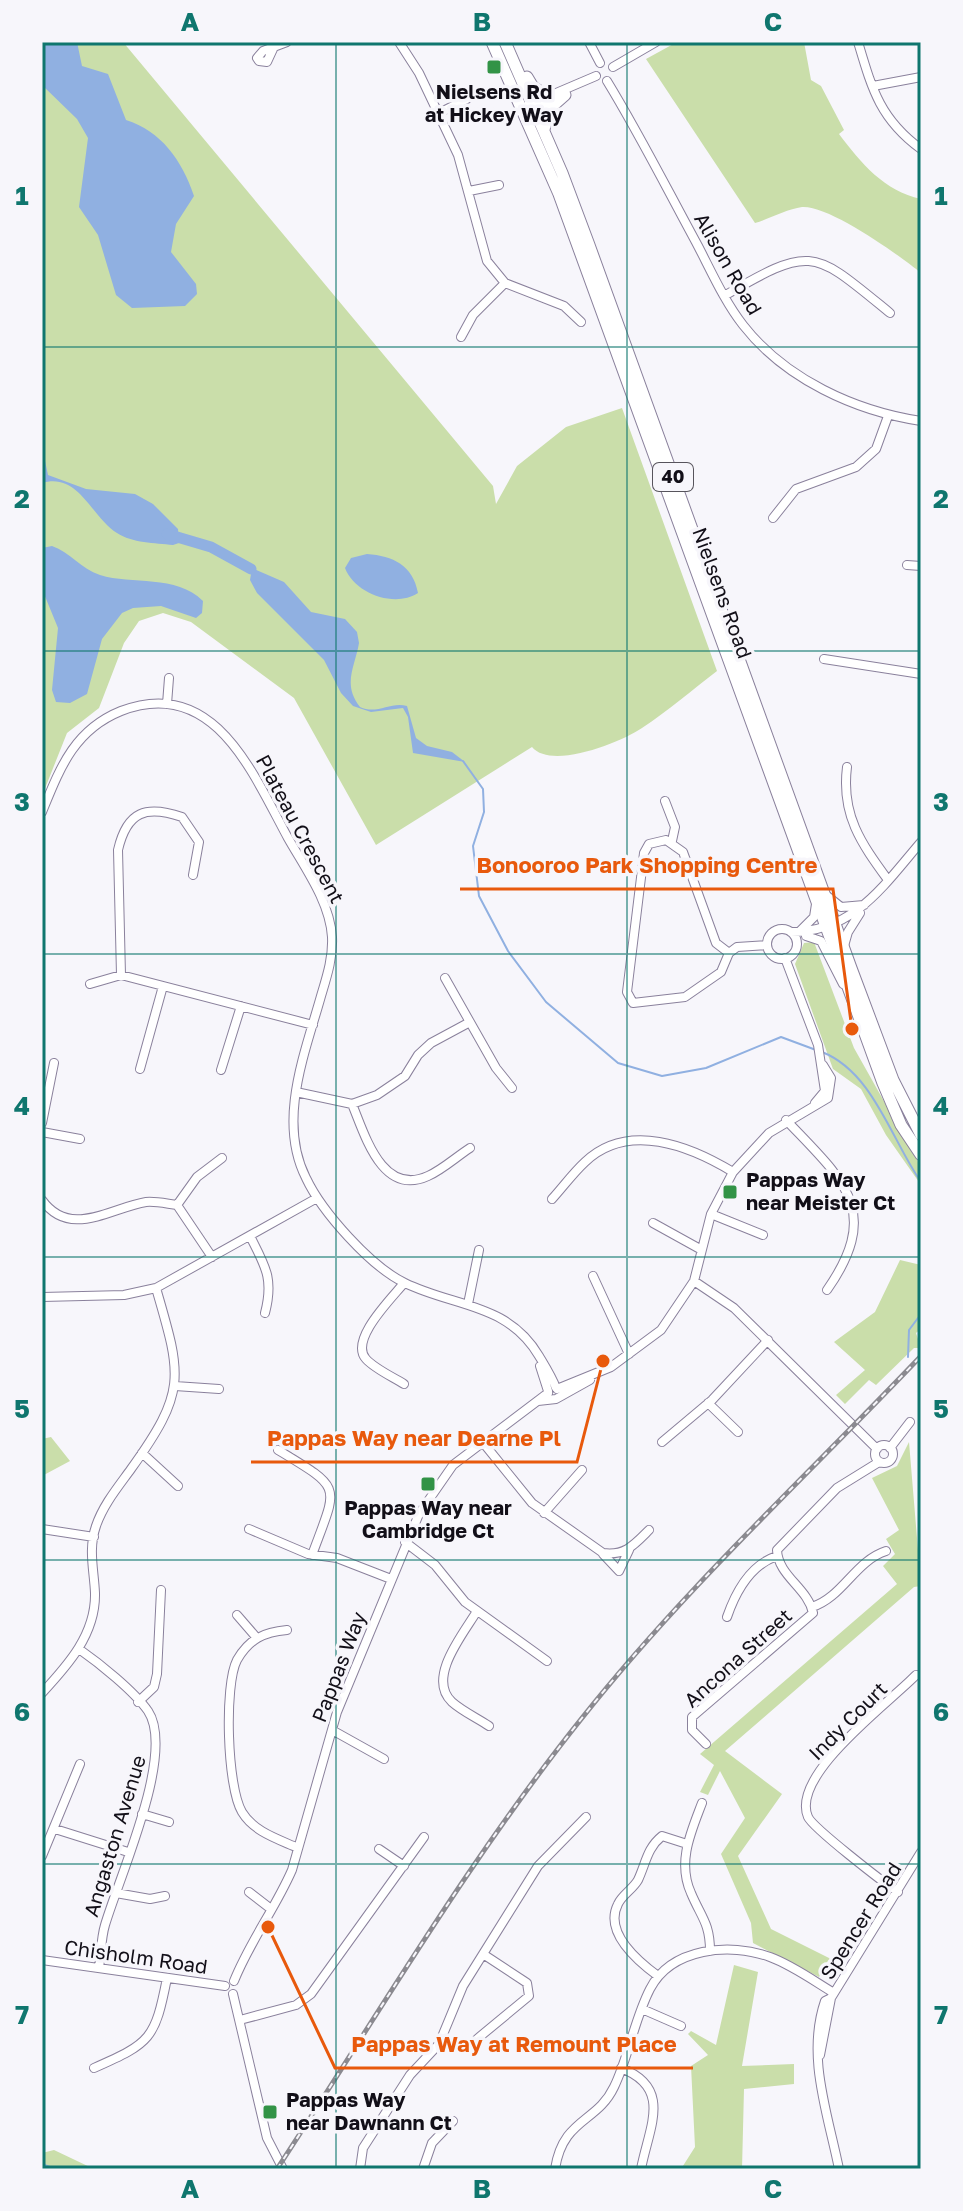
<svg xmlns="http://www.w3.org/2000/svg" width="963" height="2211" viewBox="0 0 963 2211" font-family="'Golos Text',sans-serif">
<rect width="100%" height="100%" fill="#f7f6fb"/>
<path fill="#cadeaa" d="M42 42H123L493 486 496 504 517 466 566 427 622 408 717 671C692 690 668 711 642 728 620 743 551 770 532 747L376 845 294 698 191 622 163 613 139 621 124 643 99 708 67 733 42 796Z
M677 42H804L811 80 821 86 844 130 839 134C861 163 884 191 921 199V273C899 255 829 205 802 207 787 209 769 219 755 223L646 59Z
M814 942 854 1048 921 1167V1185L886 1135 861 1089 833 1069 795 964 804 943Z
M900 1260 921 1265V1329L916 1333 921 1348H914L876 1385 869 1380 845 1404 836 1395 865 1370 834 1342 875 1312Z
M51 1437 70 1461 42 1476V1439Z
M909 1442 921 1586 914 1587 725 1751 782 1794 738 1856 771 1929 831 1959 819 1977 753 1943 751 1923 721 1854 745 1818 720 1771 708 1795 700 1792 714 1765 700 1754 897 1584 883 1566 895 1554 886 1539 899 1530 872 1478 897 1466Z
M734 1965 758 1972 742 2066 794 2064V2084L744 2089 742 2169H681L695 2147 691 2066 708 2055 688 2034 691 2031 716 2045Z
M54 2150 94 2169H42V2153Z"/>
<path fill="#90b0e1" d="M42 42H77L82 66 108 74 126 120C161 131 182 160 194 196L176 224 171 252 196 284 197 294 185 306 132 308 116 295 98 235 79 207 88 138 77 119 42 85Z
M42 447 48 475 86 489 135 494 153 504 178 529 179 543 173 545C155 543 132 543 117 533 91 517 79 472 42 483Z
M52 546C70 552 81 569 100 575 132 585 176 574 203 601L202 613 196 618 161 606 133 608 122 613 102 639 87 694 70 703 56 702 52 690 58 628 42 589V548Z
M367 554C393 556 413 565 418 593 395 608 355 594 345 568L351 558Z
M252 568 284 582 311 612 345 619 357 632 359 643C355 667 342 684 360 707 377 715 391 701 407 706L416 738 427 746 452 752 465 762 413 753 408 717 403 708 371 712 353 706 341 693 324 660 257 593 250 580Z"/>
<g fill="none" stroke-linecap="round" stroke-linejoin="round">
<path stroke="#90b0e1" stroke-width="2" d="M463 761 483 789 484 812 473 846 479 896 508 951 546 1002 618 1063 662 1076 706 1068 781 1037 816 1050
M822 1052C873 1072 891 1139 921 1182
M908 1357 909 1330 921 1314
M42 2164 55 2169"/>
<path stroke="#90b0e1" stroke-width="11" d="M167 534 211 547 251 569"/>
<defs>
<path id="minor" d="M399 42 419 73 458 155 487 261 505 283 564 306 581 322
M589 42 600 63
M858 42C872 89 880 119 921 149
M273 49 267 62 259 61 257 58 263 51 287 42
M613 67 656 42
M607 81C640 135 668 191 698 246 712 273 725 302 743 325 785 379 855 411 921 421
M873 86 921 77
M528 105 596 76
M439 113 467 99
M524 114 557 98
M469 191 499 185
M724 296C813 244 813 250 890 313
M461 337 473 315 505 283
M773 518 796 489 856 467 876 449 888 416
M907 565 921 566
M824 659 921 674
M167 704 169 678
M847 767C841 815 861 843 888 880
M665 801 675 827 672 841
M42 812C60 768 74 730 121 711 214 675 253 774 288 838 305 868 330 902 332 937 333 958 327 976 321 996 305 1053 277 1121 306 1178 322 1212 371 1267 405 1283 454 1307 508 1303 539 1356 545 1366 552 1377 556 1388
M826 895 841 907 864 905
M767 944a15 15 0 1 1 30 0a15 15 0 1 1-30 0Z
M791 932C854 932 884 885 921 842
M799 932 814 917 816 904
M806 936 821 941 843 984
M844 946 848 932 860 913
M729 953 716 943 683 852 666 840 649 844 644 853 627 992 633 1003 685 997 721 972 729 953 737 947 767 945
M785 958 818 1045 825 1091 815 1103
M121 975 118 850C127 811 146 805 182 817L199 842 193 875
M445 978 496 1068 512 1088
M90 984 121 975 313 1025
M140 1069 163 986
M221 1070 241 1006
M296 1092 352 1104 377 1095 405 1076 418 1055 431 1043 470 1022
M352 1104C365 1135 382 1197 428 1176 442 1170 456 1157 470 1148
M786 1120C843 1180 883 1210 827 1290
M42 1123 54 1063
M42 1132 80 1139
M552 1199C563 1187 573 1173 585 1162 628 1121 690 1146 733 1172
M42 1200C70 1239 110 1208 146 1202 156 1201 168 1204 177 1205L212 1257
M177 1205 197 1177 222 1158
M711 1214 763 1235
M653 1223 700 1249
M250 1236C265 1266 274 1278 265 1313
M593 1276 629 1354
M694 1281 734 1308 877 1449
M404 1283C391 1299 349 1340 366 1359 375 1369 393 1377 404 1384
M42 1297 124 1295 156 1288 317 1198
M468 1304 479 1250
M540 1366 548 1391
M175 1386 219 1389
M557 1389 611 1367 661 1330 694 1281 711 1214 733 1172 769 1133 828 1098 831 1078 823 1065
M538 1401 556 1399 590 1380
M708 1403 738 1432
M481 1440 532 1503 603 1553C625 1556 634 1545 649 1530
M662 1442 712 1400 768 1340
M875 1454a9 9 0 1 1 18 0a9 9 0 1 1-18 0Z
M890 1448 910 1422
M278 1450C344 1490 338 1484 312 1555
M142 1453 178 1486
M544 1513 582 1470
M42 1529 94 1537
M249 1529 308 1554 337 1558 391 1579
M405 1542 435 1565 465 1602 547 1661
M603 1554 619 1571 629 1550
M812 1607C843 1597 855 1561 886 1551
M477 1611C464 1633 426 1678 452 1702 462 1711 477 1718 489 1726
M237 1615 256 1637
M727 1617C736 1591 750 1565 777 1556
M287 1630C264 1632 249 1639 237 1660 224 1685 227 1787 242 1812 254 1832 278 1839 298 1848
M79 1649C99 1663 134 1691 148 1711 176 1753 119 1877 105 1925 101 1938 101 1954 99 1968
M42 1693C68 1665 96 1634 95 1593 94 1570 88 1549 96 1526 103 1505 118 1487 131 1469 187 1391 182 1377 156 1288
M138 1702 154 1687 157 1674 161 1590
M332 1730 384 1759
M706 1744 692 1730V1717L813 1613C808 1588 778 1576 777 1550L837 1488 879 1462
M702 1803C691 1832 677 1862 691 1893 701 1917 710 1923 710 1951
M142 1814 169 1822
M55 1829 128 1852
M379 1849 404 1866
M42 1856 80 1764
M249 1892 271 1909
M898 1892C884 1883 813 1828 808 1817 790 1775 889 1703 916 1675
M116 1893 150 1899 165 1896
M42 1960 225 1986
M658 1976C639 1962 603 1933 618 1904 622 1895 633 1889 638 1880 646 1863 647 1848 662 1836L687 1844
M234 1981C250 1941 275 1909 292 1870L337 1712 419 1514 453 1465 548 1393
M233 1994 267 2138 283 2169
M642 2009 681 2026
M240 2020 296 2005 311 1994 424 1837
M477 2039 529 1996 527 1983 483 1954
M820 2055 831 1998
M94 2068C151 2043 155 2039 167 1978
M621 2068C673 2088 649 2127 641 2169
M360 2169 363 2148 410 2075 439 2044 463 1986 538 1866 586 1817
M423 2169 432 2143 453 2121
M555 2169C563 2118 597 2123 614 2087 629 2056 634 2020 650 1989 671 1948 730 1942 770 1957 792 1965 814 1981 834 1993
M839 2169C828 2114 806 2056 825 2001L831 1998 921 1852"/>
<path id="major" d="M492 42 559 194 883 1083 901 1125 921 1155
M505 42 562 173 589 245 851 968 893 1080 921 1135
M527 77 533 87 547 96
M544 130 548 110 565 95"/>
</defs>
<use href="#minor" stroke="#8a819c" stroke-width="10"/>
<use href="#major" stroke="#8a819c" stroke-width="13"/>
<use href="#minor" stroke="#fff" stroke-width="8"/>
<use href="#major" stroke="#fff" stroke-width="11"/>
<defs>
<path id="rail" d="M277 2169C376 2018 469 1859 582 1718 685 1588 807 1476 921 1356"/>
</defs>
<use href="#rail" stroke="#8b8a90" stroke-width="5"/>
<use href="#rail" stroke="#f7f6fb" stroke-width="2" stroke-dasharray="6" stroke-linecap="butt"/>
</g>
<path fill="none" stroke="#0f766e" stroke-width="2" stroke-opacity="0.55" d="M336 42V2169M627 42V2169M42 347H921M42 651H921M42 954H921M42 1257H921M42 1560H921M42 1864H921"/>
<g fill="#329346" stroke="#f7f6fb" stroke-width="3">
<rect x="486" y="59" width="16" height="16" rx="4"/>
<rect x="722" y="1184" width="16" height="16" rx="4"/>
<rect x="420" y="1476" width="16" height="16" rx="4"/>
<rect x="262" y="2104" width="16" height="16" rx="4"/>
</g>
<g text-anchor="middle" stroke-width="7" stroke-linejoin="round" paint-order="stroke">
<rect fill="#f7f6fb" stroke="#57545c" stroke-width="2" x="653" y="463" width="40" height="28" rx="6"/>
<g font-size="18" font-weight="bold" fill="#120f18">
<text x="673" y="483">40</text>
</g>
<g font-size="20" font-weight="bold" fill="#120f18" stroke="#f7f6fb">
<text x="494" y="99">Nielsens Rd<tspan x="494" dy="23">at Hickey Way</tspan></text>
<text x="746" y="1187" text-anchor="start">Pappas Way<tspan x="746" dy="23">near Meister Ct</tspan></text>
<text x="428" y="1515">Pappas Way near<tspan x="428" dy="23">Cambridge Ct</tspan></text>
<text x="286" y="2107" text-anchor="start">Pappas Way<tspan x="286" dy="23">near Dawnann Ct</tspan></text>
</g>
<g font-size="20" fill="#120f18" stroke="#f7f6fb">
<text transform="translate(728 264) rotate(60)" y="7">Alison Road</text>
<text transform="translate(722 593) rotate(70)" y="7">Nielsens Road</text>
<text transform="translate(300 829) rotate(62)" y="7">Plateau Crescent</text>
<text transform="translate(738 1658) rotate(-42)" y="7">Ancona Street</text>
<text transform="translate(339 1667) rotate(-69)" y="7">Pappas Way</text>
<text transform="translate(848 1721) rotate(-45)" y="7">Indy Court</text>
<text transform="translate(115 1836) rotate(-73)" y="7">Angaston Avenue</text>
<text transform="translate(861 1921) rotate(-58)" y="7">Spencer Road</text>
<text transform="translate(136 1957) rotate(8)" y="7">Chisholm Road</text>
</g>
</g>
<path fill="none" stroke="#e8590c" stroke-width="3" d="M852 1029L833 889H460M603 1361L577 1462H251M268 1927L335 2068H693"/>
<g fill="#e8590c" stroke="#f7f6fb" stroke-width="3">
<circle cx="852" cy="1029" r="8"/>
<circle cx="603" cy="1361" r="8"/>
<circle cx="268" cy="1927" r="8"/>
</g>
<g font-size="22" text-anchor="middle" font-weight="bold" fill="#e8590c" stroke="#f7f6fb" stroke-width="7" stroke-linejoin="round" paint-order="stroke">
<text x="647" y="873">Bonooroo Park Shopping Centre</text>
<text x="414" y="1446">Pappas Way near Dearne Pl</text>
<text x="514" y="2052">Pappas Way at Remount Place</text>
</g>
<rect width="963" height="2211" fill="none" stroke="#f7f6fb" stroke-width="88"/>
<rect x="44" y="44" width="875" height="2123" fill="none" stroke="#0f766e" stroke-width="3"/>
<g font-size="26" text-anchor="middle" font-weight="bold" fill="#0f766e">
<text x="190" y="31">A</text>
<text x="482" y="31">B</text>
<text x="773" y="31">C</text>
<text x="22" y="205">1</text>
<text x="941" y="205">1</text>
<text x="22" y="508">2</text>
<text x="941" y="508">2</text>
<text x="22" y="811">3</text>
<text x="941" y="811">3</text>
<text x="22" y="1115">4</text>
<text x="941" y="1115">4</text>
<text x="22" y="1418">5</text>
<text x="941" y="1418">5</text>
<text x="22" y="1721">6</text>
<text x="941" y="1721">6</text>
<text x="22" y="2024">7</text>
<text x="941" y="2024">7</text>
<text x="190" y="2198">A</text>
<text x="482" y="2198">B</text>
<text x="773" y="2198">C</text>
</g>
</svg>
